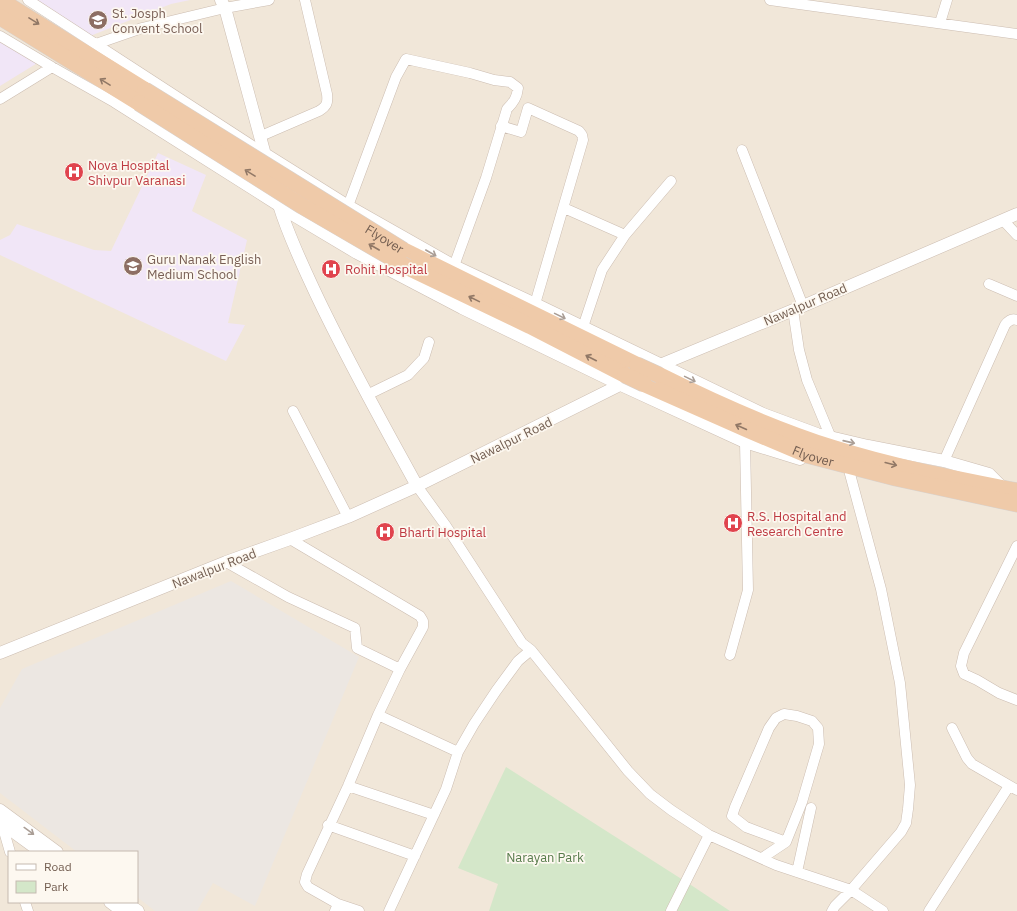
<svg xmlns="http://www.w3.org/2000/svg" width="1017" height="911" viewBox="0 0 1017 911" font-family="'IBM Plex Sans',sans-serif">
<rect width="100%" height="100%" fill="#faf5ea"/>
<path fill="#f1e7d9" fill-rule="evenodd" d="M0 0H1017V911H0ZM9 852H137V902H9Z"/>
<path fill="#ece7e2" d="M231 581 359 657 255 906 213 883 197 911H155L137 897V852H77L0 793V708L22 669Z"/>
<path fill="#f1e6f7" d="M34 0H190L171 4 90 36Z
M0 39 39 62 0 86Z
M158 153 206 175 192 211 247 240 228 323 245 325 226 361 0 255V240L10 235 17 224 94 250 111 251Z"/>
<path fill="#d4e7c9" d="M506 767 694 887 730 911H489L498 884 458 868Z"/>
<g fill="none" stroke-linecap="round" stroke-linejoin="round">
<defs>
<path id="minor" d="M28 0 265 154
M770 0 1017 34
M940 23 947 0
M0 36 52 67 114 102 280 207
M96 44 142 28 225 8 269 0
M0 99 52 67
M501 126 521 132 528 108 579 131 582 135 583 140 535 304
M261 136 319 111C327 106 328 103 327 94L305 0
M742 150 803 306
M348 206 396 77 406 59 470 73 494 80 510 82 518 88C517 97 514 102 507 109L486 178 454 266
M564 208 625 235
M1003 220 1017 235
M989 284 1017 296
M793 310 799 350 807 380 831 438
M583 327 602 270 625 235 671 181
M367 395 408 375 424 358 429 342
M293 411 348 517
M944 461 1005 325C1008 321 1012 318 1017 320
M417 486 446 526 522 643 531 650 628 771 650 794 671 810 709 835 776 865 851 890 883 911
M290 539 420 616 423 621V627L400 669 378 715 458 752
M1017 546 964 653 961 666 964 674 977 680 999 693 1017 700
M226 562 288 597 355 628 357 648 400 669
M730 655 748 590 745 442
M952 728 967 758 972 764 1017 790
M348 786 434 815
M1 821 10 852
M328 825 415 856
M762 858 786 842 802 802 819 744 818 728 812 721 797 716 784 714 776 718 769 728 735 807 732 816 746 827 786 842
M797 872 811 808
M25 902 28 911
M338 904 359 911
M335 911 338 904 308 887 305 882 307 874 348 786 378 715
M389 911 446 789 458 752 474 724 496 691 518 661 531 650
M671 911 709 835
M832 911 835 906 851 890 901 832 906 823 908 809 910 785 900 683 881 589 850 474
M929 911 1009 786"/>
<path id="tertiary" d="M221 0 225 8 267 162
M265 154 348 206 454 266 535 304 763 414 817 434 868 446 944 461 989 474 1003 488
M279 205C288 235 302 264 315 292 346 358 382 422 417 486
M280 207 357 253 462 308 621 385 745 442 800 459
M0 653 226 562 290 539 348 517 417 486 660 365 803 306 1017 214
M0 810 57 852
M0 822 41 852
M110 902 122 911
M125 902 138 911"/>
<g id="trunk">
<path d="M0 0 145 90"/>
<path d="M0 17 139 103"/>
<path d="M403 250 637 365"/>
<path d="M407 267 530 326 625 375"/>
<path d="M659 375C715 403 773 429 833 448 893 467 956 479 1017 491"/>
<path id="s1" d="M644 384 748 430 807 455 896 478 1017 504"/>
</g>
</defs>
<use href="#minor" stroke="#ccbdb1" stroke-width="11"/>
<use href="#tertiary" stroke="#ccbdb1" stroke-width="13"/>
<use href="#trunk" stroke="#d8d2ce" stroke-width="17"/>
<use href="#minor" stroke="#fff" stroke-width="10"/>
<use href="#tertiary" stroke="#fff" stroke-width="12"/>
<use href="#trunk" stroke="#efcaa9" stroke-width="16"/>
<defs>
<g id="trunk-bridge">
<path id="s2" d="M145 90 403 250"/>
<path d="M139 103 302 206 407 267"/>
<path d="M637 365 659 375"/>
<path d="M625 375 644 384"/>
</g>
</defs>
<use href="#trunk-bridge" stroke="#d8d2ce" stroke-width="17" stroke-linecap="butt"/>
<use href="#trunk-bridge" stroke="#efcaa9" stroke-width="16"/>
</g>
<defs><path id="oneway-shaft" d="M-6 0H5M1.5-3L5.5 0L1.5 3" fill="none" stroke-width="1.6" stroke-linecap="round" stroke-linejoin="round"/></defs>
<g stroke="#917866">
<use href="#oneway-shaft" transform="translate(34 21) rotate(32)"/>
<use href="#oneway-shaft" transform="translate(105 82) rotate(-148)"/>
<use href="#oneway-shaft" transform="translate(250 173) rotate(-148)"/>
<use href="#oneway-shaft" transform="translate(374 247) rotate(-150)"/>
<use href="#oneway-shaft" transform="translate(474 299) rotate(-154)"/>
<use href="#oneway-shaft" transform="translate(591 358) rotate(-153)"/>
<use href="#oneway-shaft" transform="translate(741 427) rotate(-156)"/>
<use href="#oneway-shaft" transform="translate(891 464) rotate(14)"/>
</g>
<g stroke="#aa9e96">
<use href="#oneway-shaft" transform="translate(431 253) rotate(30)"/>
<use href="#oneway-shaft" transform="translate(560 316) rotate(26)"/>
<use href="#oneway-shaft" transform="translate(690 379) rotate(26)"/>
<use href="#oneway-shaft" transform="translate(849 442) rotate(13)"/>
<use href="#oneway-shaft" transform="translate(29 831) rotate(36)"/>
</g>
<defs>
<symbol id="school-disc" viewBox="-11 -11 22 22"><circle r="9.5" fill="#8d6e63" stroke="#fdf8f0"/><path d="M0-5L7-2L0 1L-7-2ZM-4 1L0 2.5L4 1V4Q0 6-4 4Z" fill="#fff"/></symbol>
<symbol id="hospital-disc" viewBox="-11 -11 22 22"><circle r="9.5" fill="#e0444e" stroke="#fdf8f0"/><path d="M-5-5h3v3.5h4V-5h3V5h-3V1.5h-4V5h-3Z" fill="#fff"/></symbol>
</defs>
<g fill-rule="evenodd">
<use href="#school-disc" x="87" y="9" width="22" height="22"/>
<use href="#hospital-disc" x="63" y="161" width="22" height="22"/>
<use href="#school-disc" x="122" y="255" width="22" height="22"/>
<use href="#hospital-disc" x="320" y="258" width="22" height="22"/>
<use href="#hospital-disc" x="722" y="512" width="22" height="22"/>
<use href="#hospital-disc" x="374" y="521" width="22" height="22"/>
</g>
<g text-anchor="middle" stroke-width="3.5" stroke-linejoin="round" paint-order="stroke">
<g font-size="13" fill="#785e54" stroke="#fdf8f0" text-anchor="start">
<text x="112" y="18">St. Josph<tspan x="112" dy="15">Convent School</tspan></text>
<text x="147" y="264">Guru Nanak English<tspan x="147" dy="15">Medium School</tspan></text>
</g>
<g font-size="13" fill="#be3a42" stroke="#fdf8f0" text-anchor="start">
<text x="88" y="170">Nova Hospital<tspan x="88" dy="15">Shivpur Varanasi</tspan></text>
<text x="345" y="274">Rohit Hospital</text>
<text x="747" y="521">R.S. Hospital and<tspan x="747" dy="15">Research Centre</tspan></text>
<text x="399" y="537">Bharti Hospital</text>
</g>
<g font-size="13" fill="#725d50" stroke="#fdf8f0">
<text dy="5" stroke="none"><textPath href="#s2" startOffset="282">Flyover</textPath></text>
<text transform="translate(805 304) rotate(-23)" y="5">Nawalpur Road</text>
<text transform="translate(511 440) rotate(-26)" y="5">Nawalpur Road</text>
<text dy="5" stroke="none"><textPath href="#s1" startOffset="184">Flyover</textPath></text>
<text transform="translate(214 568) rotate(-21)" y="5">Nawalpur Road</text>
</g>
<g font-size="13" fill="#587c4c" stroke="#fdf8f0">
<text x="545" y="862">Narayan Park</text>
</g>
</g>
<rect x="8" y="851" width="130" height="52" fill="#fdf8f0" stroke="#c5bab0"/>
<rect x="16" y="864" width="20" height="6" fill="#ffffff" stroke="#c5bab0"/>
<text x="44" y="871" font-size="12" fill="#725d50">Road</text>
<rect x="16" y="881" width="20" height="12" fill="#d4e7c9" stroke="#c5bab0"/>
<text x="44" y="891" font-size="12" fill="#725d50">Park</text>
</svg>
